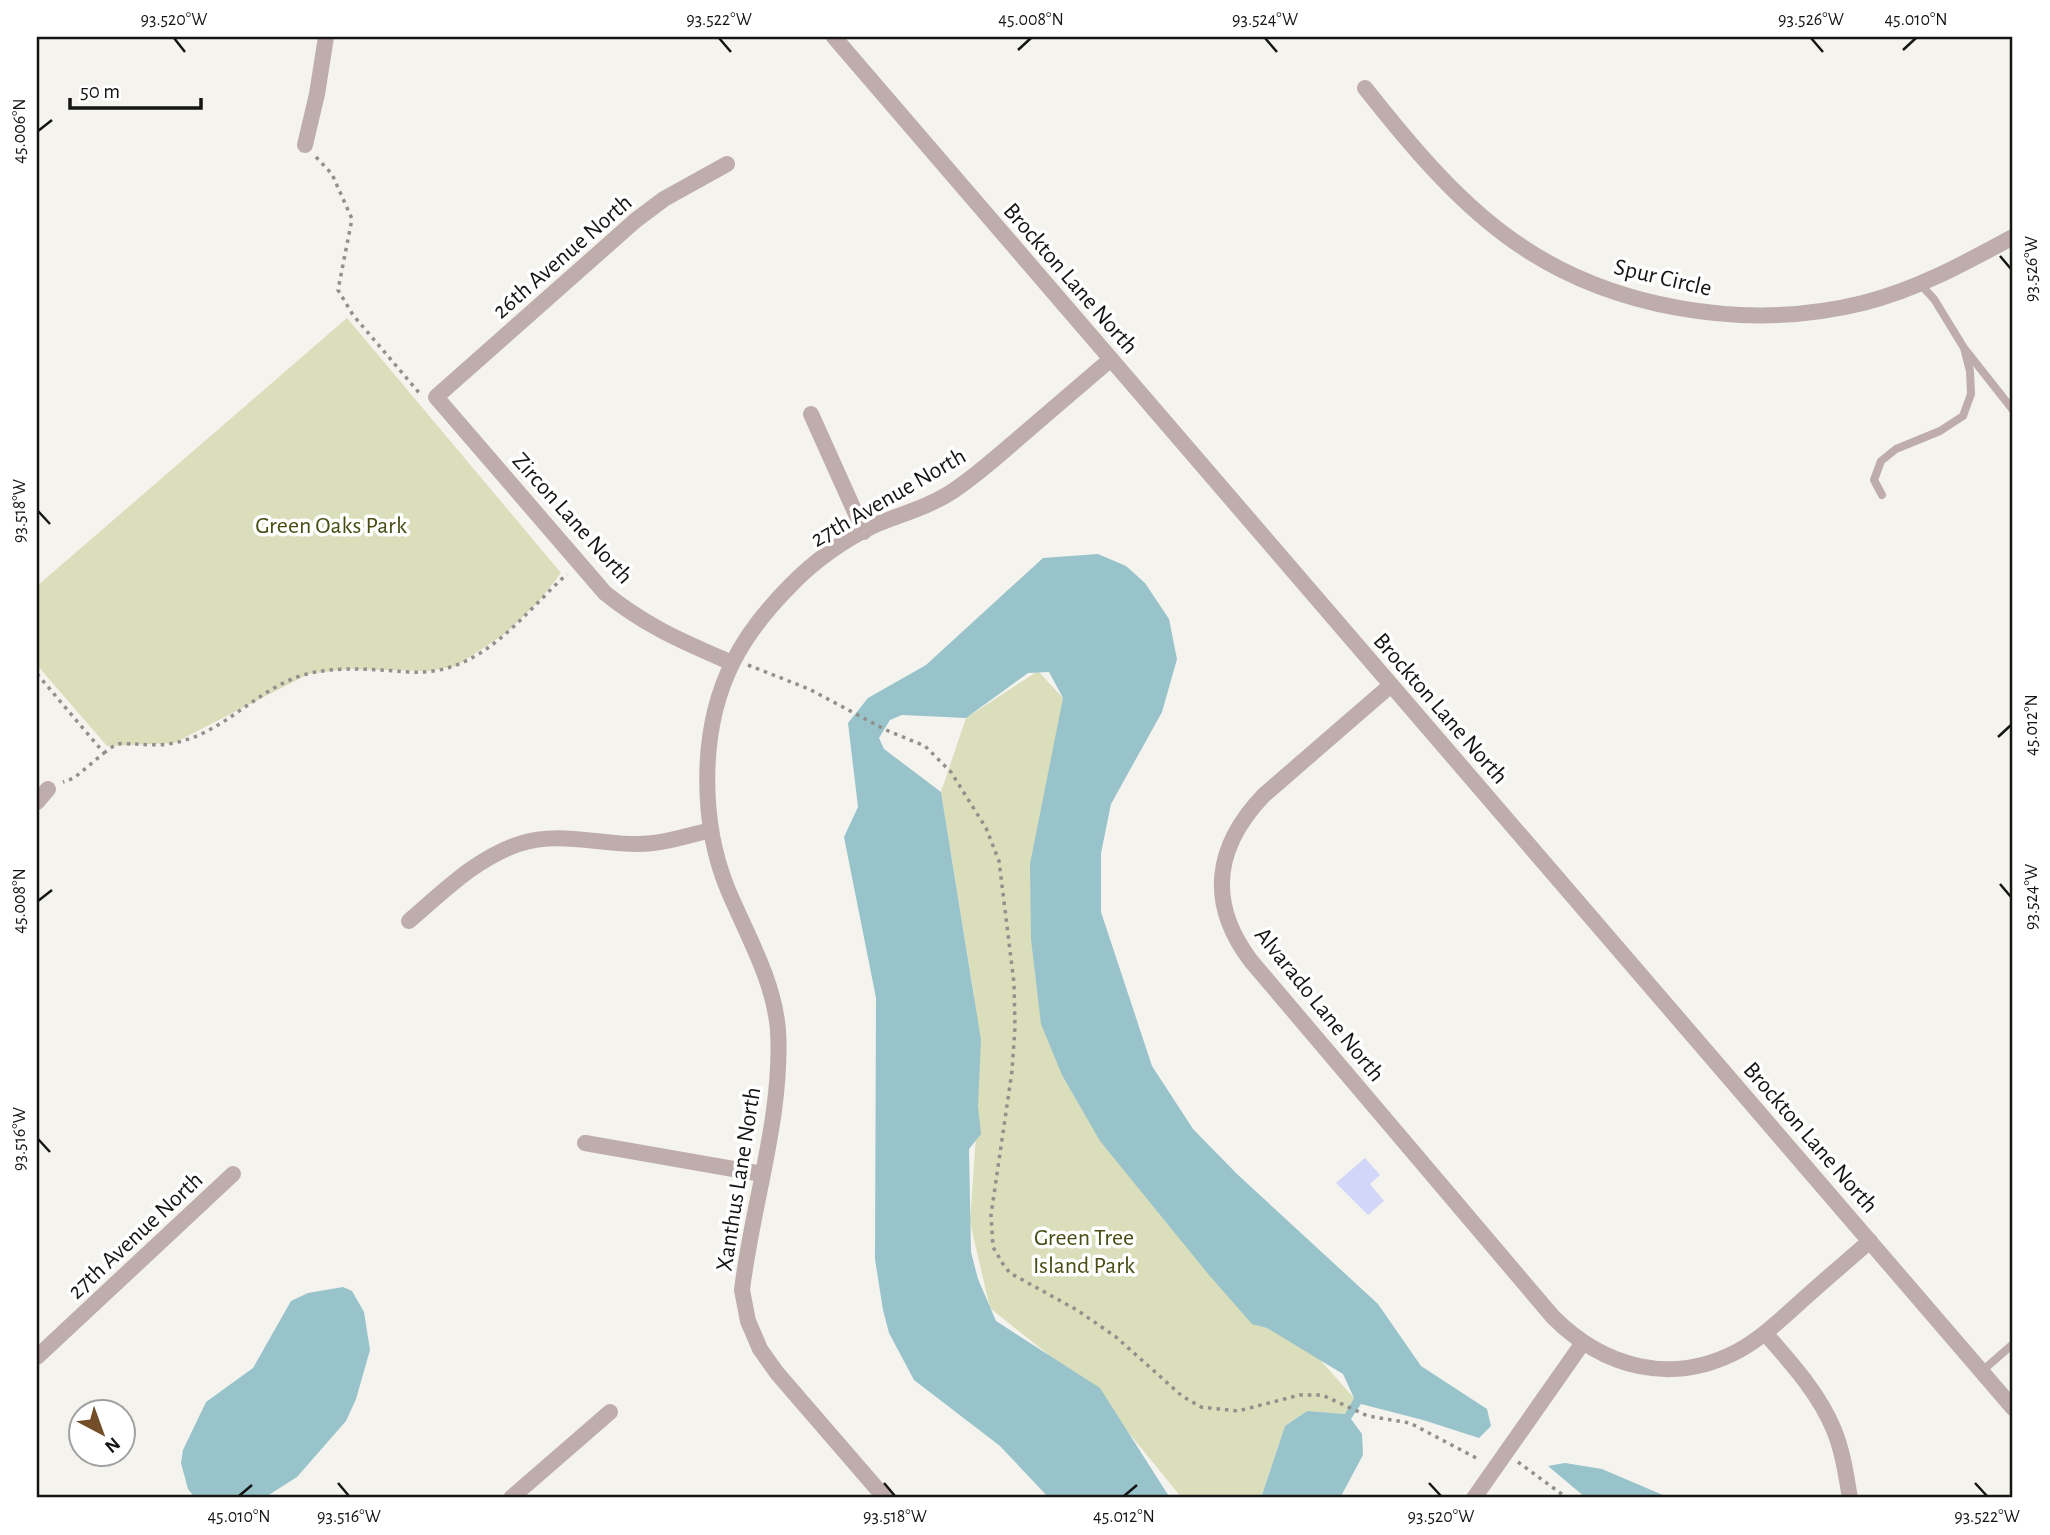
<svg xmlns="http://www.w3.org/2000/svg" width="2050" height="1535" viewBox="0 0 2050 1535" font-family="'Alegreya Sans',sans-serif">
<rect width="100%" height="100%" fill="#f4f3ee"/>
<path fill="#dadebb" d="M347 318 561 573 539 601 506 633 456 666 428 671 347 669 309 674 174 743 107 746 37 665V586Z
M1038 671 1063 698 1058 1065 1354 1398 1345 1414 1307 1411 1285 1426 1261 1498H1182L1128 1432 1050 1356 990 1308 970 1222 978 1106 974 995 941 792 966 718Z"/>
<path fill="#98c3cb" d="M1098 554 1126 566 1145 583 1169 619 1177 659 1162 712 1111 804 1101 853V912L1152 1066 1193 1129 1237 1174 1378 1304 1421 1366 1487 1409 1491 1426 1479 1438 1423 1420 1361 1404 1351 1419 1362 1434 1363 1455 1340 1498H1261L1285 1426 1307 1411 1345 1414 1354 1398 1343 1374 1267 1328 1252 1324 1209 1275 1100 1141 1062 1075 1041 1024 1031 939 1030 864 1063 698 1049 672 1028 673 966 718 902 715 890 720 879 738 884 749 941 792 981 1040 978 1106 981 1134 969 1149 971 1252 978 1279 996 1321 1100 1388 1170 1498H1049L1000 1446 914 1380 889 1333 883 1310 875 1259 876 998 844 837 858 807 848 723 868 698 926 665 1043 558Z
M343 1287 352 1291 364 1312 370 1350 356 1399 346 1421 297 1477 264 1498H195L188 1489 181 1463 183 1450 206 1402 253 1368 291 1301 308 1293Z
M1565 1463 1602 1469 1670 1498H1586L1548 1466Z"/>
<path fill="#d2d6f8" d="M1365 1158 1380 1175 1370 1184 1384 1201 1368 1215 1336 1183Z"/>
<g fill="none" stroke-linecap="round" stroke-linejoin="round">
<path stroke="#91908d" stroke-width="3.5" stroke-dasharray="3.5 5" stroke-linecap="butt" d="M316 157 332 174 352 219 338 290 353 315 421 395
M748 665 809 689 886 730 925 746 951 772 986 828 999 861 1014 983 1015 1027 1012 1071 991 1215 993 1247 1003 1264 1010 1273 1077 1310 1116 1337 1182 1396 1201 1407 1238 1411 1300 1395H1322L1368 1416 1410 1423 1480 1460
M37 674 104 753 74 778 63 782
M104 753C108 750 114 745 118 744 122 743 129 744 134 744 149 745 167 746 182 741 227 729 258 689 303 675 339 665 374 670 410 672 481 676 520 617 567 574
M1518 1462 1567 1498"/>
<path stroke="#bfadab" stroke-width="8" d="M1920 284 1934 299 1964 348 2013 410
M1882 495 1874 480 1881 461 1896 449 1940 431 1963 416 1971 394 1970 371 1964 348
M1982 1371 2013 1344"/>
<path stroke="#bfadab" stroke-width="16" d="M834 37 2013 1408
M1365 88C1407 141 1453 197 1508 237 1606 309 1745 332 1863 303 1916 290 1965 263 2013 237
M305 145 317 94 326 37
M727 164 664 199 636 220 436 397 605 593C647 627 684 642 732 663
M811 414 864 532
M1391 685 1264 795C1214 847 1207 903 1251 961L1553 1317C1604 1368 1672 1386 1738 1351 1760 1339 1779 1321 1797 1305 1821 1283 1846 1262 1870 1241
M37 802 48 789
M409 921C442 893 476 858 519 844 558 831 597 844 637 844 662 844 687 836 711 830
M585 1143 762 1174
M1765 1333C1791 1363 1819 1393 1834 1430 1843 1452 1846 1475 1850 1498
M37 1357 233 1174
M511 1498 610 1412
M885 1498 777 1373 760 1349 748 1321 742 1290C752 1205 783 1116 778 1030 774 981 747 935 728 890 700 822 699 729 733 662 747 634 769 607 791 585 814 561 845 539 875 525 901 514 929 507 953 491 977 475 998 456 1020 437 1050 411 1081 385 1111 359
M1474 1498 1582 1344"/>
</g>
<path fill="none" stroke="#151513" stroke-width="2.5" d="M174 38 185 52M719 38 731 52M1265 38 1277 52M1811 38 1823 52M1018 50 1031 38M1903 50 1916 38M38 131 52 120M2000 256 2011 269M38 511 50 524M1998 737 2011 725M2000 884 2011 897M38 901 52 890M38 1139 50 1152M338 1483 349 1496M884 1483 895 1496M1429 1483 1441 1496M1975 1483 1987 1496M239 1496 252 1485M1124 1496 1137 1485"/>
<g text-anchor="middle" stroke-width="7" stroke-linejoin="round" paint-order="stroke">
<g font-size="24" fill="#151513" stroke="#fff">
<text transform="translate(562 256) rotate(-41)" y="8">26th Avenue North</text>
<text transform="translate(1663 277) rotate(13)" y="8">Spur Circle</text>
<text transform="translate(1071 278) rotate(49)" y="8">Brockton Lane North</text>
<text transform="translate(888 497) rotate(-30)" y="8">27th Avenue North</text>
<text transform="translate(573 518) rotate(48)" y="8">Zircon Lane North</text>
<text transform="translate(1441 708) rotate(49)" y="8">Brockton Lane North</text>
<text transform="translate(1320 1004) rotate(51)" y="8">Alvarado Lane North</text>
<text transform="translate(1811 1137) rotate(49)" y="8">Brockton Lane North</text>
<text transform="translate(738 1179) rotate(-81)" y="8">Xanthus Lane North</text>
<text transform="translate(135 1235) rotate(-43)" y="8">27th Avenue North</text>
</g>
<g font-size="24" fill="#494d14" stroke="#fff">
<text x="331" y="533">Green Oaks Park</text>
<text x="1084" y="1245">Green Tree<tspan x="1084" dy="28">Island Park</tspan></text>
</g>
</g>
<rect width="2050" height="1535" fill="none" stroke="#ffffff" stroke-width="77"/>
<g transform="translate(102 1433) rotate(139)"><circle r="33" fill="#ffffff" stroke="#a1a1a1" stroke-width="2"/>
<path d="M0-5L12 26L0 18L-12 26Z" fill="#734e29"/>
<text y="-10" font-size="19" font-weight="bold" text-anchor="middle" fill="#151513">N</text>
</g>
<path d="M70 98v10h131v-10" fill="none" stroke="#151513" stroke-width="3.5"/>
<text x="80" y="98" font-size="21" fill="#151513" stroke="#ffffff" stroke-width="5" paint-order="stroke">50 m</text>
<rect x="38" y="38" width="1973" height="1458" fill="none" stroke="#151513" stroke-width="2.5"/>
<g font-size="18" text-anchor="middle" fill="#151513">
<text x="174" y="25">93.520°W</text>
<text x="719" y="25">93.522°W</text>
<text x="1031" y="25">45.008°N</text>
<text x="1265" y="25">93.524°W</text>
<text x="1811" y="25">93.526°W</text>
<text x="1916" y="25">45.010°N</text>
<text transform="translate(19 131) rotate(-90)" y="6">45.006°N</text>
<text transform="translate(2031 269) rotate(-90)" y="6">93.526°W</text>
<text transform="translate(19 511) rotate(-90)" y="6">93.518°W</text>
<text transform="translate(2031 725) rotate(-90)" y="6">45.012°N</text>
<text transform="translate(2031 897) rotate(-90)" y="6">93.524°W</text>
<text transform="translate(19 901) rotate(-90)" y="6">45.008°N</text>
<text transform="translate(19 1139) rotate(-90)" y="6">93.516°W</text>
<text x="239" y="1522">45.010°N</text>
<text x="349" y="1522">93.516°W</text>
<text x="895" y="1522">93.518°W</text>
<text x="1124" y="1522">45.012°N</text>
<text x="1441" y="1522">93.520°W</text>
<text x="1987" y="1522">93.522°W</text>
</g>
</svg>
